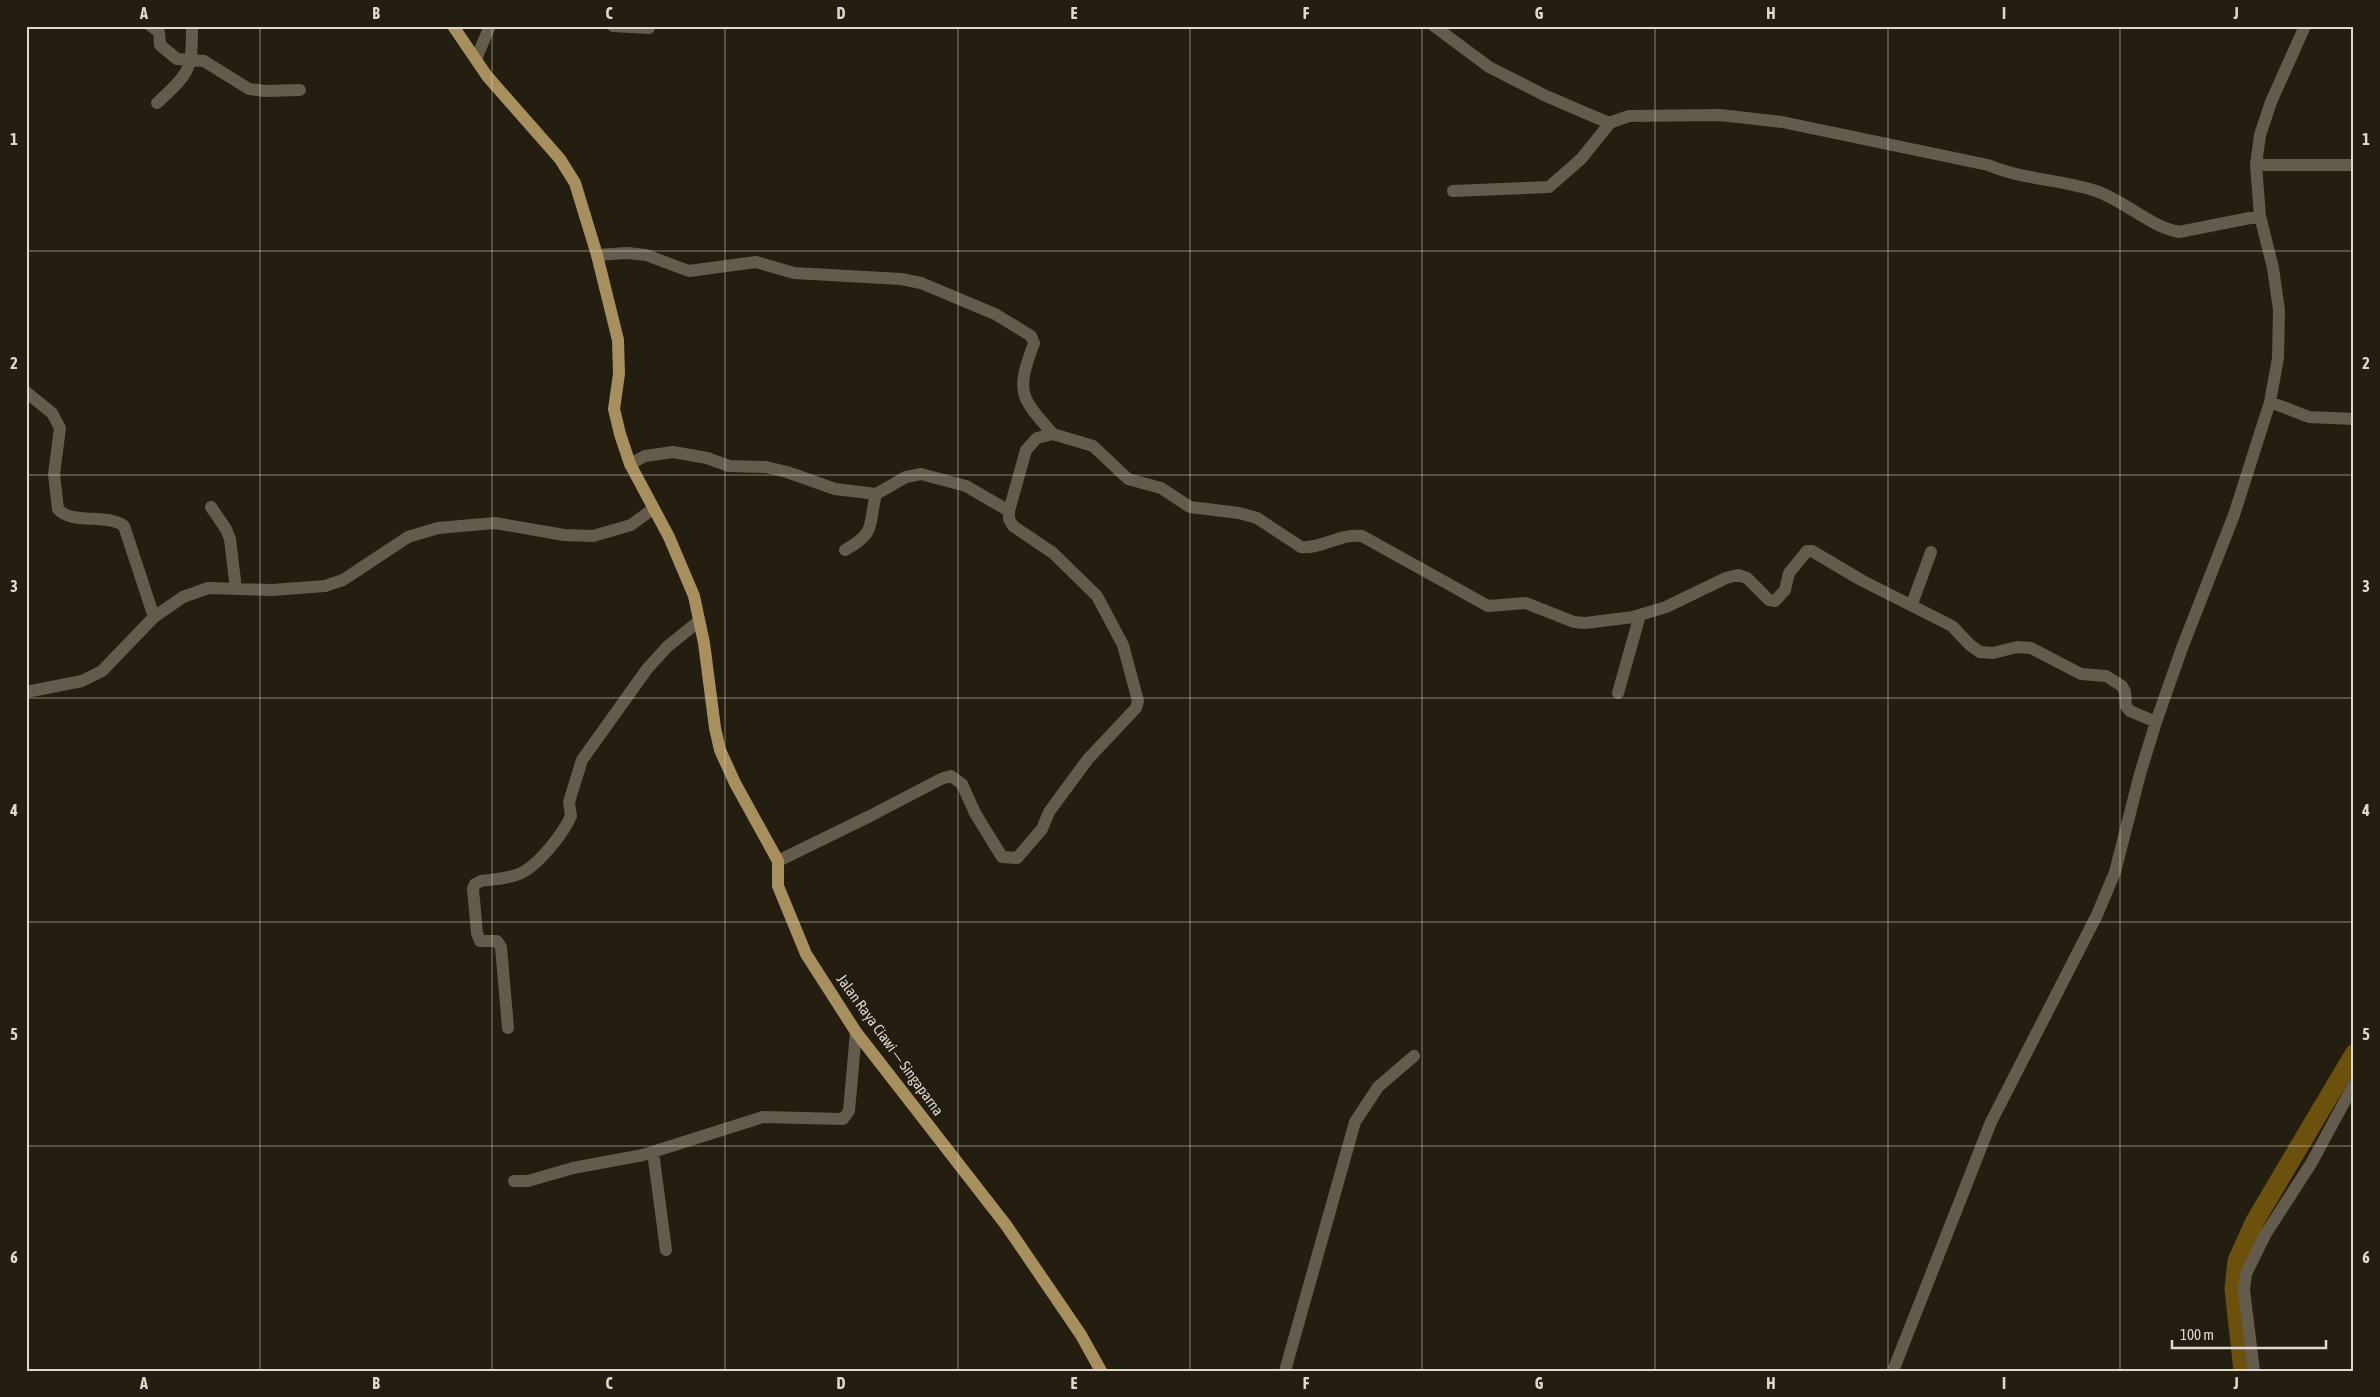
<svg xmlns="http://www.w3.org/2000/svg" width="2380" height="1397" viewBox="0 0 2380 1397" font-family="'Asap Condensed',sans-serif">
<rect width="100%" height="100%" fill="#241e10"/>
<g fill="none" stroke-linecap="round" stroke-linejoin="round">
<path stroke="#6c510d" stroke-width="19" d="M2243 1371 2234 1289 2237 1261 2255 1221 2354 1054"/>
<path stroke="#635b4c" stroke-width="12" d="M151 26 159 32 160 45 177 59 204 61 249 89 265 91 300 90
M613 26 649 28
M1434 26 1489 67 1546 96 1609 123 1629 116 1720 115 1782 122 1988 165C2024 180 2060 179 2096 191 2125 201 2149 226 2179 232L2260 216
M476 59 490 26
M157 103C190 72 192 71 192 26
M2256 165H2354
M1453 191 1549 187 1581 159 1610 123
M597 255 627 253 646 255 689 271 756 262 794 273 901 279 921 283 995 314 1031 336 1034 343C1016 392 1019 396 1053 434
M26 392 52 413 60 428 54 474 58 509C71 525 107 513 124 526L154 617
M2270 402 2309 417 2354 419
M630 464 645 456 673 452 707 458 729 466 766 467 787 472 835 489 876 494 906 477 921 474 966 486 1009 511
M211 507 226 529 230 539 236 589
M845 550C877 532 868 526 876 494
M1912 604 1931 552
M26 692 82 681 102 671 154 617 183 597 208 588 272 590 325 586 343 580 408 537 438 528 495 523 564 535 593 536 631 525 653 509
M1618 693 1640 615
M778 861 870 816 941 779 951 776 962 784 975 813 1002 857 1017 858 1042 829 1049 812 1088 759 1136 708 1138 701 1123 645 1097 596 1053 553 1013 526 1009 519V511L1026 450 1037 438 1053 434 1093 446 1128 479 1161 488 1190 507 1239 513 1257 518 1301 547C1322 549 1340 533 1362 536L1488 606 1526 603 1574 622 1585 623 1633 617 1666 607 1726 578 1738 575 1747 578 1769 600 1775 601 1785 590 1789 573 1807 551H1812L1861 580 1952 626 1970 645 1980 652 1993 653 2017 647 2031 648 2081 674 2106 676 2122 686 2125 692 2126 706 2130 711 2156 722
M508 1028 501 947 497 941H480L477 933 473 889 475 884 481 881C494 879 507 879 519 874 537 867 563 834 571 816L569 802 582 760 647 669 667 647 699 621
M653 1152 666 1250
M514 1181H528L573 1168 643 1155 763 1117 843 1119 849 1111 856 1032
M1285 1371 1355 1122 1378 1087 1414 1056
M1893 1371 1991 1122 2097 915 2115 872 2140 774 2156 722 2182 648 2234 515 2270 402 2278 358 2279 310 2273 268 2260 216 2256 165 2260 135 2271 102 2305 26
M2254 1371 2244 1290 2246 1274 2265 1235 2312 1162 2354 1084"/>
<path stroke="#a78f5e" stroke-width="12" d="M453 26 487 76 560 159 575 183 597 255 618 340 619 374 614 409 620 434 630 464 669 537 694 596 704 643 715 728 720 750 735 783 778 861V886L806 954 856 1032 1006 1225 1081 1335 1101 1371"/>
</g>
<path fill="none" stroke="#dedad1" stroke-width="1" stroke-opacity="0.55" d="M260 26V1371M492 26V1371M725 26V1371M958 26V1371M1190 26V1371M1422 26V1371M1655 26V1371M1888 26V1371M2120 26V1371M26 251H2354M26 475H2354M26 698H2354M26 922H2354M26 1146H2354"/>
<g text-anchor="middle" stroke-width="5" stroke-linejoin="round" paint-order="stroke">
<g font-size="15" fill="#dedad1" stroke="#241e10">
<text transform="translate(890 1045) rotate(54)" y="5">Jalan Raya Ciawi — Singaparna</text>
</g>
</g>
<rect width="2380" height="1397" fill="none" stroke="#241e10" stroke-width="55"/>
<path d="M2172 1340v8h154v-8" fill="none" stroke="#dedad1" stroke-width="2.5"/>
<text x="2180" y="1340" font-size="15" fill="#dedad1" stroke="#241e10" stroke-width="4" paint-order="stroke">100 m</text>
<rect x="28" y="28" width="2324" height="1342" fill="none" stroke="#dedad1" stroke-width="2"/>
<g font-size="16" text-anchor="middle" font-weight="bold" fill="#dedad1">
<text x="144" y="19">A</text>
<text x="376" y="19">B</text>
<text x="609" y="19">C</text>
<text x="841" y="19">D</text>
<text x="1074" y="19">E</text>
<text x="1306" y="19">F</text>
<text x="1539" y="19">G</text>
<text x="1771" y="19">H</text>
<text x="2004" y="19">I</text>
<text x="2236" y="19">J</text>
<text x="14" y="145">1</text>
<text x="2366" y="145">1</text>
<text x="14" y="369">2</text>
<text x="2366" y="369">2</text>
<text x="14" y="592">3</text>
<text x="2366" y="592">3</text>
<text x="14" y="816">4</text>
<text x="2366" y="816">4</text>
<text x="14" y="1040">5</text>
<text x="2366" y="1040">5</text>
<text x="14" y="1263">6</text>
<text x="2366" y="1263">6</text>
<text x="144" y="1389">A</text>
<text x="376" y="1389">B</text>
<text x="609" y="1389">C</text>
<text x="841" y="1389">D</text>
<text x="1074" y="1389">E</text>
<text x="1306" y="1389">F</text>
<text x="1539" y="1389">G</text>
<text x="1771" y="1389">H</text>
<text x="2004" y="1389">I</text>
<text x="2236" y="1389">J</text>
</g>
</svg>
